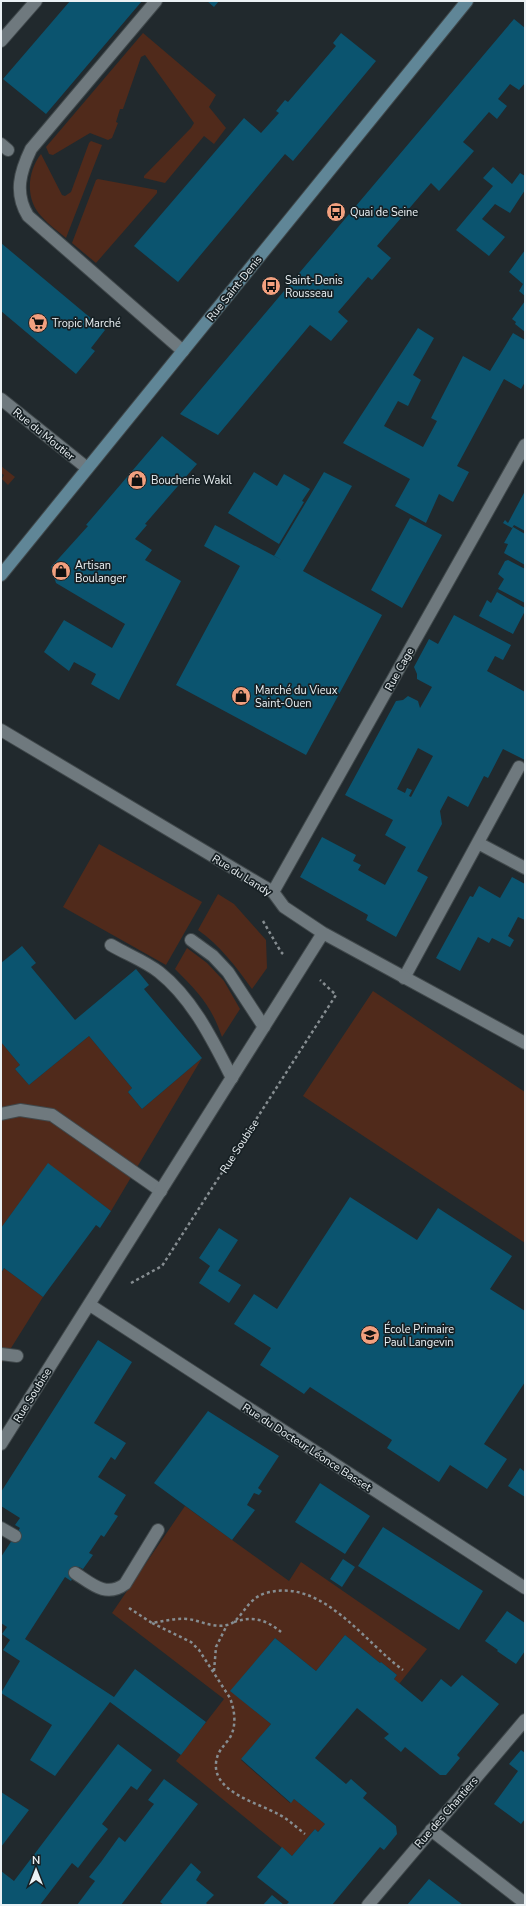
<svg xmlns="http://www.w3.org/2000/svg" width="526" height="1906" viewBox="0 0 526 1906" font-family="'Nunito Sans',sans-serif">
<rect width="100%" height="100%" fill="#21292d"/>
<path fill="#502a1b" d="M143 33 216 95 209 107 226 128 214 144 204 136 165 183 144 178V176L191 128 194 123 145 55 141 57 123 109H120L116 122 118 123 112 138 108 140 90 133 53 155 49 154 46 147Z
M91 141 102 145 66 238C58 231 49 225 42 217 25 200 27 172 41 154L62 195 65 196 71 192 89 143Z
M98 179 157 190V193L96 263 72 243 96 180Z
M1 466 15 477 8 485 2 479 4 475 1 473Z
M99 844 202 902 166 965 63 907Z
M218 894 234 904 266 940 267 968 252 989C236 967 220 945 198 930Z
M187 948 207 963 224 981 240 1009 222 1037C211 1005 198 992 175 969Z
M373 991 525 1092V1243L303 1096Z
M89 1036 132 1088 128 1092 142 1109 202 1058 111 1211 48 1164 1 1228V1042L20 1065 15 1069 29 1085Z
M4 1268 43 1297 1 1364V1273Z
M185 1506 289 1581 301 1562 427 1649 399 1684 394 1679 397 1675 381 1662 380 1663 345 1635 316 1671 275 1638 231 1691 271 1724 241 1760 290 1803 294 1799 325 1824 318 1832 315 1829 292 1856 176 1761 224 1699 112 1613Z"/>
<path fill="#0b546f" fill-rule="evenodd" d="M70 1H142L46 114 3 79Z
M207 1H219L214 7Z
M514 19 525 28V83L519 90 510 84 498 99 507 106 497 119 489 112 463 142 474 151 439 191 431 183 377 246 391 258 372 280 368 277 338 312 348 321 331 341 310 325 218 435 180 414Z
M341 33 376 61 293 161 285 154 178 282 134 246 244 118 261 133 279 113 276 111 285 100 288 102 336 46 333 43Z
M493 167 512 184 520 173 525 176V190L510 213 495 204 482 219 505 237 489 256 456 230 493 186 483 178Z
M1 243 105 330 91 348 95 351 76 374 1 311Z
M525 250V296L519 291 523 284 509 272Z
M525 301V332L515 324 516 322 512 319Z
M418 328 434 338 413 375 421 380 408 406 398 401 384 426 423 447 437 421 431 418 463 356 490 371 513 333 525 340V382L521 389 504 379 457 466 469 472 453 502 439 494 426 523 395 506 410 479 343 443Z
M162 436 197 464 145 524 147 525 135 539 152 550 145 560 181 581 119 700 91 684 96 674 74 662 69 671 44 652 64 620 112 648 125 624 56 583 51 567 88 526 86 525Z
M254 472 277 486 284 474 310 489 302 501 304 502 279 544 228 513Z
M324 472 352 486 303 571 382 615 306 755 176 685 240 566 204 546 215 525 282 560 274 556Z
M525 491V531L514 525 512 528 503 523 505 520 508 523Z
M410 518 442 535 402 608 371 590Z
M513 527 525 534V565L504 553 508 544 504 543Z
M508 560 525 569V603L498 589 504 579 498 574 505 561Z
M497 592 525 608V611L513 634 479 616 487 600 491 603Z
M454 615 511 645 503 660 495 656 487 671 525 692V760L503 749 488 778 484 776 468 807 448 796 440 811 442 824 417 871 428 877 396 937 366 920 368 915 300 877 322 837 356 855 353 861 361 865 358 870 385 885 406 847 385 835 393 820 345 795 396 701 403 700 408 696 418 701 420 708 432 687 417 679V674L414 667 429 639 438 644ZM418 748 433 756 411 797 409 796 412 790 407 788 405 793 397 789Z
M512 877 525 884V920L518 917 508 936 514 940 510 947 492 938 489 943 478 937 460 971 436 958 470 896 473 897 479 886 500 898Z
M22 946 36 963 31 967 75 1020 136 969 149 985 144 989 202 1058 142 1109 128 1092 132 1088 89 1036 29 1085 15 1069 20 1065 1 1042V963Z
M48 1163 111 1211 100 1228 96 1225 43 1297 4 1268 1 1273V1228Z
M350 1197 417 1240 438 1208 512 1256 490 1289 525 1311V1382L484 1444 507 1459 487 1489 450 1465 439 1482 387 1448 392 1440 310 1387 304 1394 260 1365 271 1348 234 1324 254 1294 277 1309Z
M219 1228 238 1240 218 1271 241 1285 229 1303 199 1283 210 1266 199 1258Z
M98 1340 132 1362 94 1423 126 1443 115 1460 111 1457 98 1477 126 1495 114 1514 118 1516 104 1537 101 1535 89 1553 93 1555 83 1569 79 1567 71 1581 65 1577 25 1639 114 1697 135 1669 206 1722 181 1755 110 1702 55 1776 30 1760 52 1725 1 1693 20 1661 3 1650 10 1640 2 1634 7 1627 1 1623V1557L20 1528 15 1525 20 1518 1 1506V1492Z
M208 1411 279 1456 258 1488 262 1491 259 1495 254 1493 247 1505 255 1510 232 1540 154 1483Z
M520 1468 525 1472V1497L508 1486Z
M320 1483 370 1516 345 1554 295 1522Z
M383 1527 483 1591 459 1630 358 1566Z
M343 1559 355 1567 342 1587 330 1579Z
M507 1611 525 1623V1651L516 1664 497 1651 498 1650 485 1641Z
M345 1635 380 1663 381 1662 397 1675 394 1679 422 1702 441 1679 451 1687 462 1675 499 1704 457 1755 460 1758 446 1775H440L405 1747 401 1752 384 1738 389 1734 357 1708 315 1758 346 1784 351 1779 367 1793 363 1798 396 1826 397 1834 384 1850 380 1847 332 1905H286L289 1902 257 1877 282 1847 292 1856 315 1829 318 1832 325 1824 294 1799 291 1803 241 1759 271 1724 230 1691 275 1638 316 1671Z
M118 1744 152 1770 148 1775 137 1790 131 1786 102 1824 108 1829 96 1844 78 1868 72 1863 40 1905H1V1871L14 1881Z
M521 1750 525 1753V1819L521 1824 494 1804 518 1771 509 1764Z
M164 1779 198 1804 121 1905H77L95 1881 89 1877 101 1862 119 1837 125 1842 154 1804 148 1800Z
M1 1792 29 1810 1 1847Z
M191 1863 201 1872 196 1880 214 1895 206 1903 208 1905H164L160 1902Z
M429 1879 463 1905H407Z
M272 1895 284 1905H263Z"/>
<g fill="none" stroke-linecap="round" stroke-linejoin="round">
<defs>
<path id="lane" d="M156 1 31 149C20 172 14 193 28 216L183 351
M1 41 36 1
M1 144 8 150
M478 843 525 868
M191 940 213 956 228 972 264 1027
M111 945C126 954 145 961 159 972 193 999 213 1041 232 1078
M404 978 519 767
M1 1114 20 1110 52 1115 161 1191
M1 1354 17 1356
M1 1528 15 1536
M75 1573C92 1584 106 1598 125 1584L158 1530"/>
<path id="street" d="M1 399 87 468
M1 730 273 892 284 907 323 933 525 1043
M273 892 525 445
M90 1305 525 1588
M1 1444 323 933
M431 1830 525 1903
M368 1905 525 1720"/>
<path id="secondary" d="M1 575 467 1"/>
</defs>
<use href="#lane" stroke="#40484b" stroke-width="14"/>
<use href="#street" stroke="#40484b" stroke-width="14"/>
<use href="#secondary" stroke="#40484b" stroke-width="14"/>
<path stroke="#868d91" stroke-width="2.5" stroke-dasharray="3 3" stroke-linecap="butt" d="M263 921 281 952 283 954
M131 1283 162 1266 336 995 320 980
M129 1608 152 1623C164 1621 175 1618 188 1619 201 1621 213 1628 227 1625 242 1622 245 1599 266 1593 322 1577 364 1642 403 1670
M234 1622C253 1616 265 1619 281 1632
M152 1623 191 1642 199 1650 230 1698C235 1711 237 1727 229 1739 223 1747 217 1752 216 1763 213 1792 258 1803 278 1814 288 1819 296 1827 305 1834
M214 1671 216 1647 227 1625"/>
<use href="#lane" stroke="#6f797e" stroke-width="12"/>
<use href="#street" stroke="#6f797e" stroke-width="12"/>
<use href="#secondary" stroke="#608697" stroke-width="12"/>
</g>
<defs>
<symbol id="bus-disc" viewBox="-11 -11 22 22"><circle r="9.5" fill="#f2a07f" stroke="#172024"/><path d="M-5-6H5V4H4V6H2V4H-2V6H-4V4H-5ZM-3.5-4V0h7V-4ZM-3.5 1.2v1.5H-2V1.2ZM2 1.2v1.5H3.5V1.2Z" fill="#111"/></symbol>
<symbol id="supermarket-disc" viewBox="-11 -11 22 22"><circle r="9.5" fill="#f2a07f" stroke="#172024"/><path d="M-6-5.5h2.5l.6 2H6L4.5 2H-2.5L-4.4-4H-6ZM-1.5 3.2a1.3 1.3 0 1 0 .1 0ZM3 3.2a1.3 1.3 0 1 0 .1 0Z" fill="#111"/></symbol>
<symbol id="shop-disc" viewBox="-11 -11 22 22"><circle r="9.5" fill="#f2a07f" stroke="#172024"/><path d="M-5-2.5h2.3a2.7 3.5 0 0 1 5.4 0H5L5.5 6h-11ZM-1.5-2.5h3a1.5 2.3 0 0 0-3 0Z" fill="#111"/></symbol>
<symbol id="school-disc" viewBox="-11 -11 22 22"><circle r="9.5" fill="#f2a07f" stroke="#172024"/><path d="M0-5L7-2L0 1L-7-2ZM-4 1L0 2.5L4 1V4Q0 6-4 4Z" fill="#111"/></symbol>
</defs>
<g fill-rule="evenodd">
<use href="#bus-disc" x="325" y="201" width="22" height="22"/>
<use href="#bus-disc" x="260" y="275" width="22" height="22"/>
<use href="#supermarket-disc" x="27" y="312" width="22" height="22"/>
<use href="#shop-disc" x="126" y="469" width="22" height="22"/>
<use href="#shop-disc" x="50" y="560" width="22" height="22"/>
<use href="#shop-disc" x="230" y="685" width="22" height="22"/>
<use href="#school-disc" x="359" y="1324" width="22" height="22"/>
</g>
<g text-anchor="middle" stroke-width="3.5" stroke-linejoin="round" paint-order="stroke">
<g font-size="11" fill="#ebf1f4" stroke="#172024" text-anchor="start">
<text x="350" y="216">Quai de Seine</text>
<text x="285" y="284">Saint-Denis<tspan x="285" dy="13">Rousseau</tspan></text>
<text x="52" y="327">Tropic Marché</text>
<text x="151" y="484">Boucherie Wakil</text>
<text x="75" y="569">Artisan<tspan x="75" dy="13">Boulanger</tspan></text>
<text x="255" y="694">Marché du Vieux<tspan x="255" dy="13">Saint-Ouen</tspan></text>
<text x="384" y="1333">École Primaire<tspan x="384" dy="13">Paul Langevin</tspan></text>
</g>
<g font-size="11" fill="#ebf1f4" stroke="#172024">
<text transform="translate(234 288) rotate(-51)" y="4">Rue Saint-Denis</text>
<text transform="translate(44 434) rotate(39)" y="4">Rue du Moutier</text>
<text transform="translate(399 669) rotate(-61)" y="4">Rue Cage</text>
<text transform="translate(242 875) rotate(32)" y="4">Rue du Landy</text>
<text transform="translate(239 1146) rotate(-57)" y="4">Rue Soubise</text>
<text transform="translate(32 1395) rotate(-58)" y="4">Rue Soubise</text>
<text transform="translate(307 1447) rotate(33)" y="4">Rue du Docteur Léonce Basset</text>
<text transform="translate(446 1812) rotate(-49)" y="4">Rue des Chantiers</text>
</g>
</g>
<rect width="526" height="1906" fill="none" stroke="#ebf1f4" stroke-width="4"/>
<g transform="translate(36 1870)" stroke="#172024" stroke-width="3" paint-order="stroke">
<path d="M0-3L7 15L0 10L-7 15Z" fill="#ebf1f4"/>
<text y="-6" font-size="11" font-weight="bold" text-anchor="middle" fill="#ebf1f4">N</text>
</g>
</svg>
